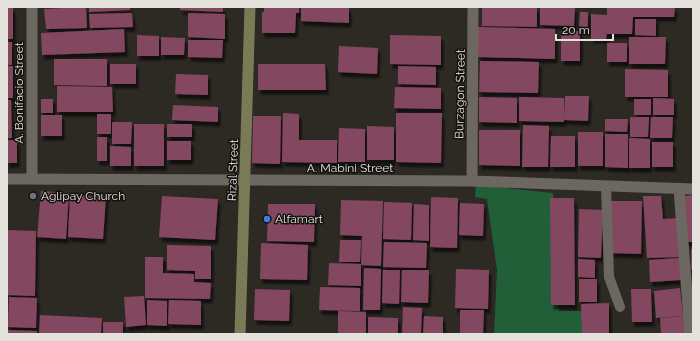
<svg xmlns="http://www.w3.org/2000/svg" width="700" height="341" viewBox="0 0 700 341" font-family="Raleway,sans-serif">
<defs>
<filter id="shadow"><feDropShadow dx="2.5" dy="4.5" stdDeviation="1" flood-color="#0009"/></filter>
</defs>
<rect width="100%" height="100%" fill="#2d2923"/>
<path fill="#215f38" d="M476 185 553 193 559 311H585L584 334H494L497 270 487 199 475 197Z"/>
<path fill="#844761" filter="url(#shadow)" d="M86 7 87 28 46 29 44 9Z
M89 7H130V10L89 12Z
M180 7H223V12L180 10Z
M264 7H299V13L264 12Z
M301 7H349V23L301 21Z
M482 7H537V27L482 26Z
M540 7H575L574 26 540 25Z
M607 7H675L674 17H633L632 34H607L606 39H591V14L607 15Z
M7 8H13V39H7Z
M262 12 296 13 295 33H262Z
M580 12H588V29H579Z
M132 13 133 27 90 28 89 14Z
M188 13 225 14V39L188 37Z
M635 19H656V36L635 35Z
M478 27 555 29V59L478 57Z
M124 29 125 52 42 55 41 33Z
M561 31H580V61H561Z
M137 35 159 36V56H137Z
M390 35 441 36V65L390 64Z
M161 37 185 38 184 55H161Z
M629 37H666L665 64H629Z
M188 40H223L222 58 188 57Z
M7 42H12V65H7Z
M607 43H627V62H607Z
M339 46 378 48 377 74 338 72Z
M54 59H107V86L54 85Z
M480 61 539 62 538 93 479 92Z
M110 64H136V84H110Z
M258 64H325L326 90H258Z
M7 66H13V98H7Z
M398 66 436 67V85L398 84Z
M625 69 668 70V97H625Z
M176 74 208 75V95L175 94Z
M57 86 112 87 113 112H57Z
M395 87 441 88V109L394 108Z
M565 96H589L588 121 564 120Z
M479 97 517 98V123L479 122Z
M519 97 564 98V122L519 121Z
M653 98 674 99V115H653Z
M41 99H53V113H41Z
M634 99H651V115H634Z
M7 100H11L12 138H7Z
M173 105 218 107V122L172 120Z
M283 113 299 114V140H337V163L282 162Z
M396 113H442L441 163 396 162Z
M97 114H111V134H97Z
M41 115H62V136H41Z
M253 116H281L280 164 252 163Z
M630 117H649L648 137H630Z
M651 117H673L672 138H650Z
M605 119H628L627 132 605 131Z
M112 122H132L131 144H112Z
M134 124H164V166H134Z
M167 124H192V137H167Z
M523 125 549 126 548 167H522Z
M367 126 394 127V160H367Z
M339 128 365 129V162H338Z
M479 130H520V166L479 165Z
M578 132H603V166H578Z
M605 134H628V168L605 167Z
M551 136H575V167H550Z
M97 137H107V161H97Z
M629 138 650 139V168H629Z
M7 140H17V163H7Z
M167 141H191V160H167Z
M652 142H673V167H652Z
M110 146 131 147V166H110Z
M41 191 69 193 66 239 37 237Z
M70 195 106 197 103 239 68 237Z
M693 195V242H685L684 196Z
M162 196 218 199 215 240 159 237Z
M643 196H661L663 219 680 218 682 257 647 258Z
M431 197 458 198 457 248 430 247Z
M550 198H574L575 305H551Z
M341 200 383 201 381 266 361 265V286L328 285 329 263 361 264 362 236 340 235Z
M611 201H642L641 254 611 253Z
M384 202 412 203 411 240 383 239Z
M460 203 484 204 483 236 459 235Z
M268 204H315L314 242 267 241Z
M414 204 429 205V241L413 240Z
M579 209 603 210 601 258 578 257Z
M7 230 36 231 35 296 7 295Z
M340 240H361L360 262H339Z
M384 242 427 243 426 268 383 267Z
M261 243 308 245 307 280 260 279Z
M167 245 211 246V279H195V271L167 270Z
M691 249H693V269H691Z
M145 257H163V273L194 274V282L211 283 210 299 145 298Z
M679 258 681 280 650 282 649 260Z
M578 259 595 260V278L578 277Z
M364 268 381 269 380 310H363Z
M456 269 489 270 488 309 455 308Z
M383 270H400L399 304 382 303Z
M402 270H429L428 303 401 302Z
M579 279H597V302H579Z
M320 287 360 288V311L319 310Z
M680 288 683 316 656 318 654 291Z
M255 289 290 290 289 321 254 320Z
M631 289H651L652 322H632Z
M144 296 146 325 126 327 124 297Z
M9 297 37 298 36 328 8 327Z
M147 300 167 301V326L147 325Z
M169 300 201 301V325L168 324Z
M609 303V334H582L581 304Z
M403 307 422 308 421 334H402Z
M460 310H484L483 334H460Z
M338 311 366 312V334H338Z
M40 315 102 318 101 334H39Z
M424 316 443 317V334H423Z
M684 316 686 334H661L660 318Z
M368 317 398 318V334H368Z
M103 322H123V334H103Z
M8 330 37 331V334H8Z"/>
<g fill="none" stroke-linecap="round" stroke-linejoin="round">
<path stroke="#6c6861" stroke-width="10" d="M606 186 609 277 620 307"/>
<path stroke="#6c6861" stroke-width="11" d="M32 7V179
M7 179 472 181 693 189
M472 181 473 7
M679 189 690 334"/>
<path stroke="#7b7a56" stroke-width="11" d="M240 334 250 7"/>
</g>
<circle fill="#6b7280" stroke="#14120f" stroke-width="1.5" cx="33" cy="196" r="4"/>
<circle fill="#3f7fe0" stroke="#14120f" stroke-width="1.5" cx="267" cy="219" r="4"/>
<g text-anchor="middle" stroke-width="3" stroke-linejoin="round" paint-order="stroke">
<g font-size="12" fill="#e4e2dd" stroke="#14120f">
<text transform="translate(19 93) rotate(-90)" y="4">A. Bonifacio Street</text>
<text transform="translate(460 94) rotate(-89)" y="4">Burzagon Street</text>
<text x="350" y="172">A. Mabini Street</text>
<text transform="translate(233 170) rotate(-88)" y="4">Rizal Street</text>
</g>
<g font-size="12" fill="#e4e2dd" stroke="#14120f" text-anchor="start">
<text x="41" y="200">Aglipay Church</text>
<text x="275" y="223">Alfamart</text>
</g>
</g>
<rect width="700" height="341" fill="none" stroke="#e4e2dd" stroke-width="16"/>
<path d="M556 34v6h57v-6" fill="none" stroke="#e4e2dd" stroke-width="2"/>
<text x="562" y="34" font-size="12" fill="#e4e2dd" stroke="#14120f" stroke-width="3" paint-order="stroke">20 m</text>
</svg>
